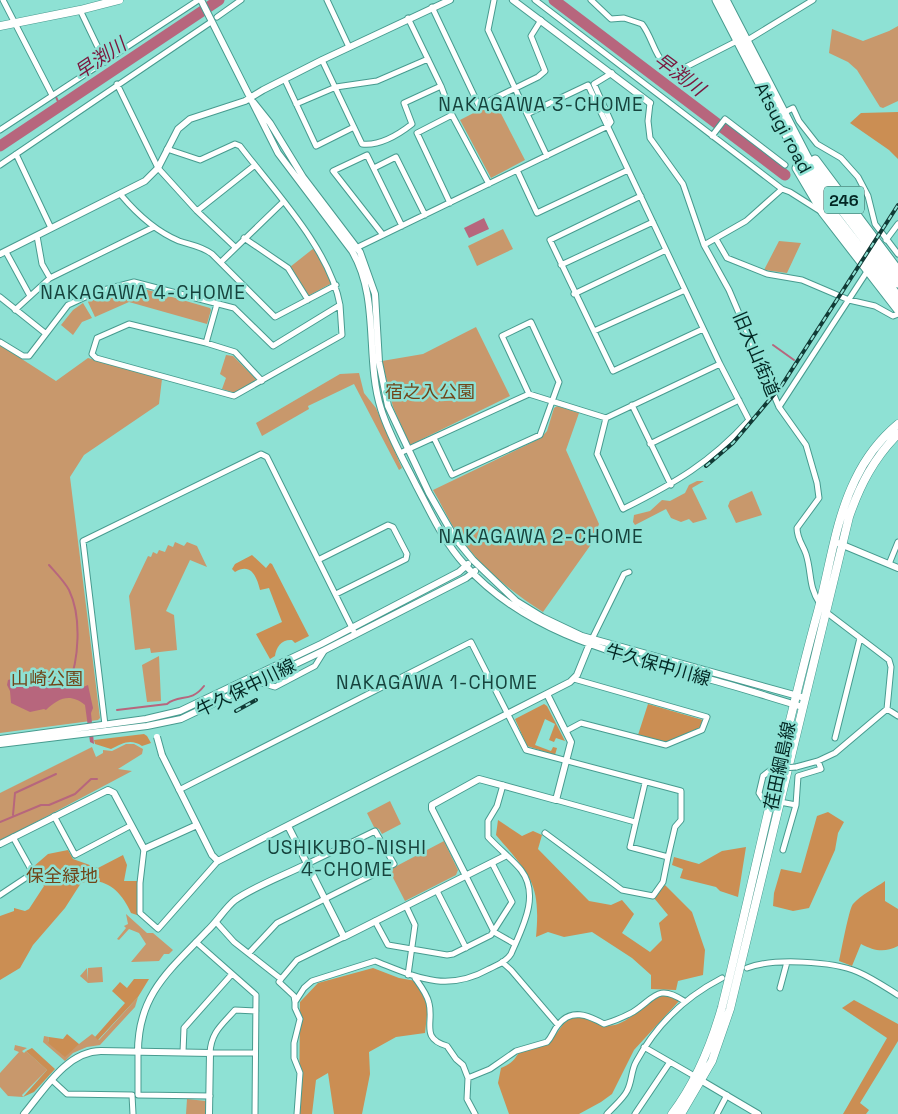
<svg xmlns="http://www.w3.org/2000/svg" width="898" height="1114" viewBox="0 0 898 1114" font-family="'Space Grotesk','Noto Sans JP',sans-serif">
<rect width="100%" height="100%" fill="#8ee1d4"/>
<path fill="#c8986c" d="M898 26V101L883 108 880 107 857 70 848 62 829 53 832 29 863 41 889 31Z
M495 102 525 160 491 178 460 120Z
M503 229 513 249 477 266 468 246Z
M779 241 801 243 787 273 764 270Z
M314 248 319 255 332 283 308 296 290 267Z
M134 286 210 308 211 310 207 324 129 302 95 317 88 302 91 298Z
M83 303 92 318 82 322 73 335 61 325 73 310Z
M476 327 510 396 410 445 393 407 382 361 423 354Z
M0 345 56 381 88 358 162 379 159 404 84 455 70 477 100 718 98 720 0 733Z
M226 355 233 356 256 379V382L235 393 222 389 226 378 220 374Z
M359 373 364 393 376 408 402 468 399 470 354 384 308 406 309 409 262 436 256 423 340 374Z
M557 406 579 413 566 450 599 524 592 543 543 612C512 592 481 568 460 537 449 522 442 505 433 490L541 438 547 431 554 408Z
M697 481H704L692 488 707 519 693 523 689 519 681 522 671 518 666 509 635 525 633 522 634 515 650 511 662 500 670 501 685 493 689 485Z
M752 491 762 515 736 523 728 506 730 501Z
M175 542 184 546 187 542 197 546 207 567 190 560 166 611 174 615 177 650 151 653 150 648 135 650 129 596 148 556 151 557 153 552 157 554 159 550 165 552 168 545 173 547Z
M159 656 161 701 147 702 142 665Z
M126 744H134L143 749 142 754 118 769 132 771 0 841V793L92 747 96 757 103 753V750L112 751Z
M390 801 401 824 382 834 379 829 374 827 367 813Z
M444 841 458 870 456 875 405 901 389 870Z
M126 914 147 933H153L173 950 169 954H164L159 961 131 962 146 944 139 933 129 929 119 940 117 939 126 928 124 926 128 924Z
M102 967 103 982 88 983 80 976 87 968 88 981V968Z
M138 997 135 1007 100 1045 87 1047 73 1053 65 1061 43 1042 44 1036 49 1037 48 1043 79 1044 92 1034 99 1040Z
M15 1045 27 1048 22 1051 24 1053 26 1051 47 1070 22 1095 23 1097 8 1096 0 1087V1073L19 1052 14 1050Z
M187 1099 206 1101V1114H186Z"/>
<path fill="#cb8e53" d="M898 112V159L889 150 850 123 861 113Z
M252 555 266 568 270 563 272 564 309 636 295 643 292 640C282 639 276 647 275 656L270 659 256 634 282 622 269 588 260 590C257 577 251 562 235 572L232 569 235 564Z
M544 704 547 706 565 741 556 738 554 742 549 740 555 724 545 719 535 745 551 751 553 747 557 748 555 755 527 746 515 719Z
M648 704 703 720 701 727 666 743 638 735Z
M144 734 147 736 151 743 142 746C130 738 122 744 111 749L95 744 94 740Z
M828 812 844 822 838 833 835 850 809 908 793 911 773 906 774 893 781 869 801 873 817 816Z
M498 820 522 836 533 831 542 835 538 849 589 901 611 905 622 900 634 914 622 933 650 952 662 940 659 923 668 915 654 898 665 885 692 912 705 950 703 975 678 981 676 990 651 989V975L632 958 592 932 564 937 548 932 536 937C541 883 530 875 496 835Z
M746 847 738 897 720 891 716 887 680 878 683 869 672 865 674 857 699 864 722 851Z
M68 850 73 859 98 868 123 855 127 865 124 881H137V915L131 913C121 891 106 876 81 883L65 908 33 945 20 968 0 980V916L14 911V908L25 911 29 909 44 886 33 867 48 854Z
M885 881V901L898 909V946C884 953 875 951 861 944L852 966 839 961C841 953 849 908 853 904 861 895 875 888 885 881Z
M373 968 399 978 416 981 428 1006 425 1033 396 1037 369 1052 370 1074 362 1114H334L328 1073 316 1080 312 1114H299L300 1002 318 983Z
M134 979H149L138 997 98 1040 95 1037 125 1003 112 991 120 982 127 988Z
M671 994 679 1001 634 1050 612 1094 601 1102 579 1114H509L498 1083 501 1068C517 1061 513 1058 523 1049 532 1042 547 1042 555 1035 562 1028 562 1021 574 1018 589 1014 599 1031 618 1024 638 1016 649 996 671 994Z
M854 1000 898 1024V1041L860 1103 869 1110 866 1114H843L887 1038 842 1008Z
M67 1034 79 1044 65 1057 48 1043 49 1037 63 1039Z
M32 1048 55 1069 34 1092 23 1097 47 1070 26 1051Z"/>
<path fill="#b7667d" d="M484 218 489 229 469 238 464 228Z
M57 675 64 678 70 688H81L88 685 93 708 91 713 94 744 90 742 85 705C70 693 59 698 46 710L44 709 30 712 11 703 10 691 7 685 8 680 15 678 25 683Z"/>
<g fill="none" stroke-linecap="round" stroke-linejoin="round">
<path stroke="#b7667d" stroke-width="2" d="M56 97 60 106
M773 345 794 360
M49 565C56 573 64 581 69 590 82 617 79 660 68 687
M117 710 167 704C179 694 191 703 204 686
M13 815 15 793 56 774
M0 822 41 805H49L75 794 91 779H97"/>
<path stroke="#b7667d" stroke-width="11" d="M554 0 785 175
M0 146 219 0"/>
<defs>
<path id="minor" d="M3 0 52 95
M327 0 349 47
M494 0 488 30 527 114
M535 0 782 189 746 221 704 245
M591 0 611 19 624 18 642 24C656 42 655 70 682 69L737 41
M432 7 479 106 538 77 545 71 531 36 541 20
M80 10 105 62
M217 17 241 0
M746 41 813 0
M322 60 362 144C380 146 398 135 412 124L404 103 441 86 408 18
M285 80 316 146 354 127
M117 84 158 168 197 211 235 247
M441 86 452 115
M650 103 648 121 650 138 683 184 704 245 729 290 779 407 806 445 817 483 819 498 797 528C797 539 803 545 806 554 812 573 808 586 820 604
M296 104 336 87 377 81 428 59
M783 113 793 108 799 121 817 144 841 158 858 177 868 196 875 224 898 254
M0 130 197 1
M712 136 725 119 785 165
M16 154 51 228
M547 156 527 114 588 85 720 364 749 420C710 463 675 483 623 509L597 454 606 418
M0 165 211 22
M374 168 396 157 425 215
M517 170 537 213 628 170
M782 189 790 192 820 211
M121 195C137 214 155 231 179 241 191 245 202 246 212 254L275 317 336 285
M641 196 550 240 613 371 703 329
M450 203 417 133 452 115 489 184
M197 211 255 165
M383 235 333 171 367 155 402 226
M37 236 42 264 50 278
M244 238 288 268 308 300
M716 239 727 258 767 274 802 280 849 300 875 306 893 316 898 314
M886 240 898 224
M354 249 608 126 611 122 594 84 612 73
M6 252 30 296
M222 261 283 202
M561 265 653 222
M574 294 666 250
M0 297 45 333
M15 310 50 278 154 227
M594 331 685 290
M0 342 23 356H29L68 305 96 292 134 282 234 308 273 346 340 305C330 249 274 191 240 146L235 144 200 160 167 149
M206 343 217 304
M262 381 235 352 206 343 129 324 97 338 92 354 96 358 234 396 342 335 340 305
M632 405 671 485
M779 407 868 270
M434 438 452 475 540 435 559 382 531 322 502 336 529 394
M650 444 739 400
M400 453 529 394 606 418 720 364
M318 560 388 525 393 527 407 554 406 559 336 594
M889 564 898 542
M826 612 889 660 891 667 887 709
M592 639 624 574 629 572
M258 682 275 687 315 666 325 650
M887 709 898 716
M105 725 83 541 261 454 267 457 355 634
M566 731 581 723 666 745 702 730 707 717 574 679
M835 738 860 638
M796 767 818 761 835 753 887 709
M179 790 471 642 526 750 681 791V820L675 827 668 857 630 847 645 783
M556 800 635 822
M780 802 796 805 783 850
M771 805 764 801 759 793 763 776 772 769
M796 805 798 776 821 769 818 761
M54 816 75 855 130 826
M545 833 622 890 653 896 663 882 668 857
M144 849 140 883V913L158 929 218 861
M466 876 494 932 515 944
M437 891 466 948
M0 895 33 873 13 837
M406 906 415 925 408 975
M375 921 388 945 447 955 453 954 491 935 512 902 492 863
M216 922 234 942 281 979 297 960 344 937
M196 942 256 995 255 1114
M249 953 277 923 394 864 375 831 307 864
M502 962 511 970 558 1025
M747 968C772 958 833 961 858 972 872 978 885 987 898 995
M415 978C420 985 427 994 429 1003 434 1023 420 1038 447 1046L456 1059 463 1065 468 1078 467 1099 475 1114
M281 979 279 982 294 996 295 1002
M780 988 787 962
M644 1047 696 1077
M138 1052V1095L210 1096
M183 1052 184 1028 232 974
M255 1053H210C211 1032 222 1025 235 1010L256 1011
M468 1078 490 1069 516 1051 547 1042C552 1037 553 1031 558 1025 571 1008 588 1015 604 1024 614 1021 624 1017 633 1012 654 999 657 983 684 1001
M53 1081 67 1094 132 1095 133 1114
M297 1114 300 1073 294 1058V1043L300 1019 295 1008V1002L304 988 312 981 375 961C416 977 446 993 489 969 497 965 506 962 511 954 521 930 541 896 521 870 513 860 498 848 488 837V821L497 806 503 785
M607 1114C613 1107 623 1099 627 1091 632 1082 631 1071 636 1062 656 1025 685 997 722 978
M635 1114 670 1062
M717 1114 727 1095"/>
<path id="tertiary" d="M201 0 278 153 352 251C380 298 365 358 381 409 389 435 404 461 416 485 431 513 443 541 465 565 530 637 623 655 712 680 742 688 772 698 803 707
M513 0 650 103
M254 103 270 123 303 177 360 252 375 294 379 362 388 406 429 493 455 538 473 560 516 601 542 617 582 636 805 698
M0 254 145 181 158 168 178 129 190 119 245 101 263 90 322 60 450 0
M838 543 898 568
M0 739 146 719 180 711 321 644 459 572 468 564
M0 744 147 726 181 719 325 650 466 578 475 571
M162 755 212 855 218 861 570 682 577 675 590 643
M288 826 344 937 505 856
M0 844 108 790 114 793 144 849 197 825
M466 876 432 809V805L479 779 556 800 571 742 547 694
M138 1052C138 994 170 970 207 931 217 922 225 908 235 900 255 886 285 875 307 864
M702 1081 758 1114
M24 1114C44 1090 67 1051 101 1051L210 1053 209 1114"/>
<path id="secondary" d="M672 1114C696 1082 711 1046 722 1007 755 875 782 742 818 611 830 567 835 521 855 480 865 459 880 439 898 424
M681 1114 712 1061 730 1009 849 517C860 485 874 458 898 434"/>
<path id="primary" d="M0 26 80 10 119 0"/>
<path id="trunk" d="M717 0 808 176 832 212 898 297
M725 0 807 158 830 194 898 283
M815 160 898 271
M797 168 823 212 898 309"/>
</defs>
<use href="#minor" stroke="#479b8f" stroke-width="7"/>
<use href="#tertiary" stroke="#479b8f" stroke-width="8"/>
<use href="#secondary" stroke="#479b8f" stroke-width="9"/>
<use href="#primary" stroke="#479b8f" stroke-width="9"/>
<use href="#trunk" stroke="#479b8f" stroke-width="11"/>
<use href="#minor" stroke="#fff" stroke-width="5"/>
<use href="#tertiary" stroke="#fff" stroke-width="6"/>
<use href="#secondary" stroke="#fff" stroke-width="8"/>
<use href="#primary" stroke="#fff" stroke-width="8"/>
<use href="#trunk" stroke="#fff" stroke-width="9"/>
<defs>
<path id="rail" d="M706 466 733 443 782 385 898 205
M236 711 256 700"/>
</defs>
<use href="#rail" stroke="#113b36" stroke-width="4"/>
<use href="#rail" stroke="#8ee1d4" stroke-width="2" stroke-dasharray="5.5" stroke-linecap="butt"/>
<defs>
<path id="minor-bridge" d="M772 769 796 767"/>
<path id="tertiary-bridge" d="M157 737 162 755"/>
</defs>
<use href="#minor-bridge" stroke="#479b8f" stroke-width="7" stroke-linecap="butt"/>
<use href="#tertiary-bridge" stroke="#479b8f" stroke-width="8" stroke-linecap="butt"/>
<use href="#minor-bridge" stroke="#fff" stroke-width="5"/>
<use href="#tertiary-bridge" stroke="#fff" stroke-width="6"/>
</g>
<g text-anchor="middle" stroke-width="5" stroke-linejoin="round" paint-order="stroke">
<rect fill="#8ee1d4" stroke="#2d6059" stroke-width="1" x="824" y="186.5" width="40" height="27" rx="4"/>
<g font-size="16" font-weight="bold" fill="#032824">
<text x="844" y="206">246</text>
</g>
<g font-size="18" fill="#032824" stroke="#8ee1d4">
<text transform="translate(783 128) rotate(62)" y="6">Atsugi road</text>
<text transform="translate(756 354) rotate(67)" y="6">旧大山街道</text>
<text transform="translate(658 665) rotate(16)" y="6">牛久保中川線</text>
<text transform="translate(246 688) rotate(-26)" y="6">牛久保中川線</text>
<text transform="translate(780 766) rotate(-78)" y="6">荏田綱島線</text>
</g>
<g font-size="18" fill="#70461a" stroke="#8ee1d4">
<text x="430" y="398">宿之入公園</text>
<text x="47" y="685">山崎公園</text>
<text x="62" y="882">保全緑地</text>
</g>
<g font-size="19" font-style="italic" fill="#7a163d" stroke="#8ee1d4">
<text transform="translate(100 58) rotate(-34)" y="7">早渕川</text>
<text transform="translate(680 74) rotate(37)" y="7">早渕川</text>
</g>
<g font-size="19" letter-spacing="1" fill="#16433d" stroke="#8ee1d4">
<text x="541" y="111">NAKAGAWA 3-CHOME</text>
<text x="143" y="299">NAKAGAWA 4-CHOME</text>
<text x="541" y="543">NAKAGAWA 2-CHOME</text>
<text x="437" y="689">NAKAGAWA 1-CHOME</text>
<text x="347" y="854">USHIKUBO-NISHI<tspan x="347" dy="22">4-CHOME</tspan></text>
</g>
</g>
</svg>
